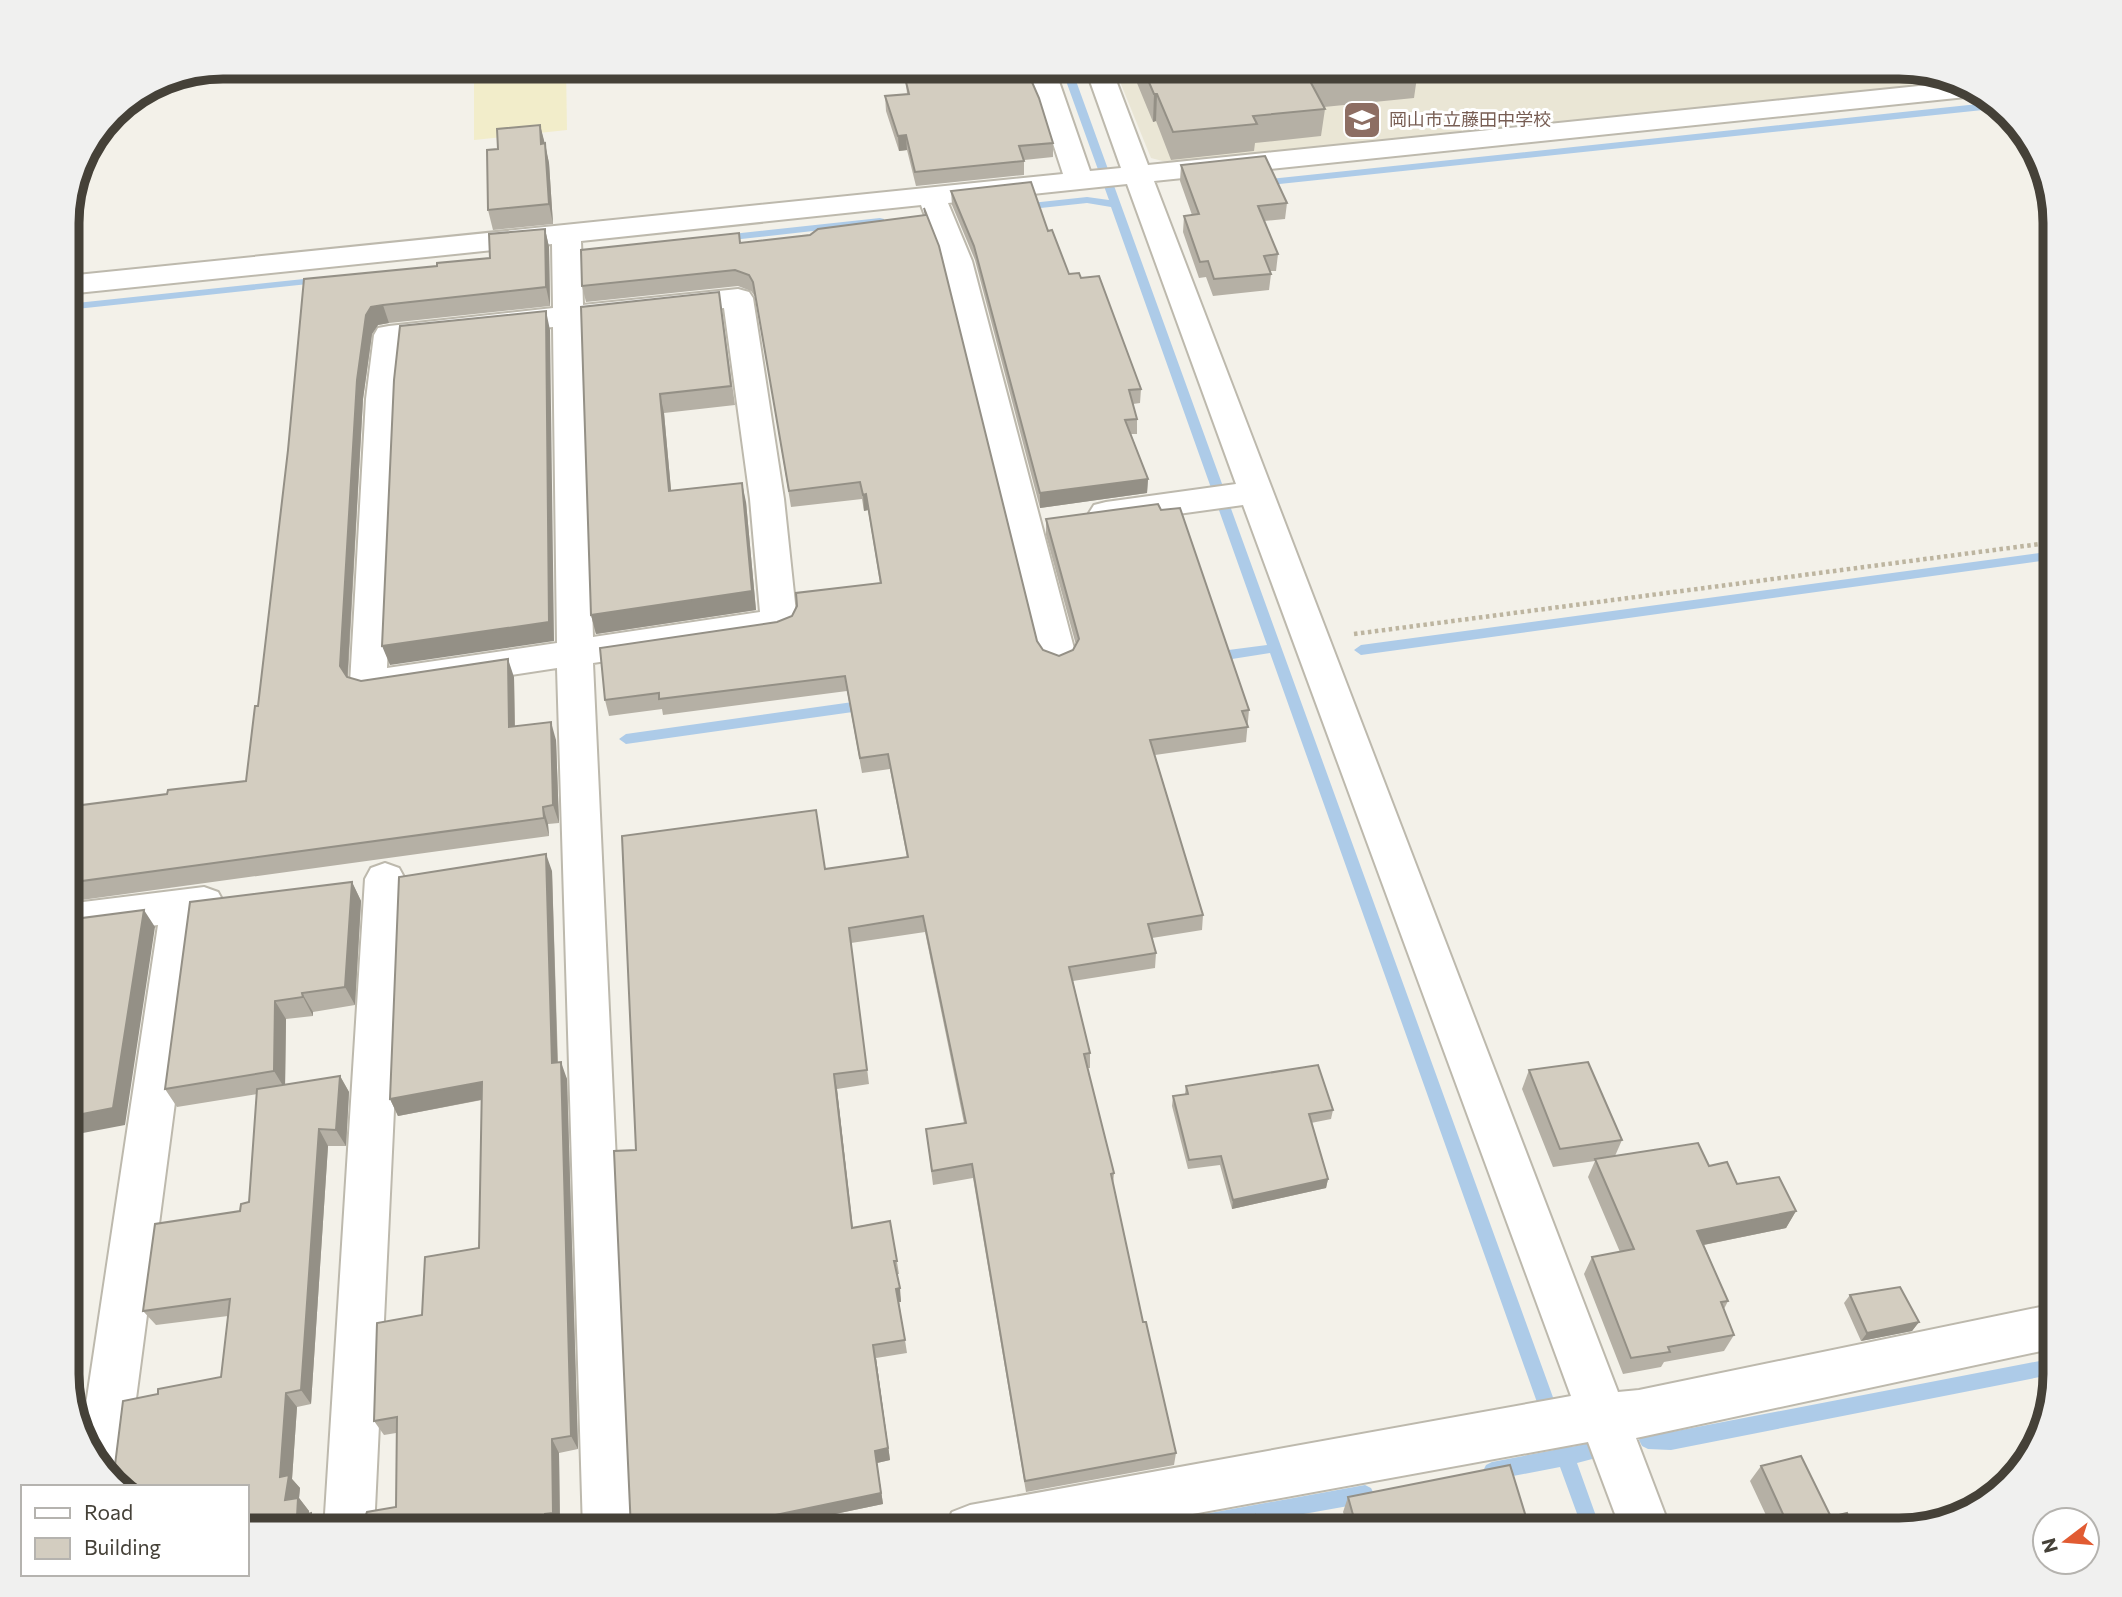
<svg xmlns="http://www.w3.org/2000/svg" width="2122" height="1597" viewBox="0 0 2122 1597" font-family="Commissioner,'Noto Sans JP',sans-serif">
<rect width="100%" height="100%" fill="#f3f1e9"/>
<path fill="#eae6d5" d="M1114 67H1900L1947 83 1174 164 1151 158Z"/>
<path fill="#f2edca" d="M474 67H566L567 130 474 140Z"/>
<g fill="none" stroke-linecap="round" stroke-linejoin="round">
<path fill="#adcbe8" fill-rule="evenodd" d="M1061 67H1071L1571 1447 1590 1443 1596 1446 1599 1452 1596 1458 1577 1463 1601 1530H1583L1560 1467 1492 1480 1486 1477 1483 1471 1486 1465 1492 1462 1554 1450 1270 653 1213 662 1206 657 1213 652 1267 645 1111 207 1087 203 1022 210 1017 207 1022 204 1087 197 1109 200Z
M1997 102 2002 108 1261 186 1256 183 1261 180Z
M880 218 884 219V223L723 241 718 238 723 235Z
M323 277 328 280 327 282 67 310V304Z
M2055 551V559L1361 655 1354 650 1361 645Z
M867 700 874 705 867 710 626 744 619 739 626 734Z
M2055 1358V1374L1671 1450 1648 1449 1642 1446 1639 1440 1642 1434 1648 1431 1671 1432Z
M1365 1485 1371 1488 1374 1494 1371 1500 1365 1503 1214 1530H1157L1159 1523 1166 1521Z"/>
<defs>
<path id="minor" d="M1028 67H1054L1090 171 1121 168 1085 67H1111L1148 165 1948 83 1977 93 1966 97 1154 181 1618 1392 1639 1390 2055 1304V1348L1636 1438 1671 1530H1621L1588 1442 1105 1530H945L952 1512 970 1505 1571 1396 1243 505 1106 524 1094 521 1089 513 1094 505 1106 502 1236 484 1127 184 948 203 972 261 1076 656 1071 665 1058 669 1045 665 1040 656 942 261 921 205 581 241 583 305 738 289 749 292 753 298 784 499 797 622 792 631 779 635 593 663 633 1530H583L557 668 368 697 355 693 350 684 366 399 374 335 378 328 389 326 553 308 552 244 67 294V276L1063 174ZM724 308 750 499 760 612 593 637 583 324ZM553 327 557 643 387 668 398 399 404 343Z
M385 863 399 868 405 879 374 1530H324L365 879 371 868Z
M204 887 218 892 224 903 218 914 199 920 127 1467 117 1486 81 1438 158 925 67 936V904Z"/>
</defs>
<use href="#minor" stroke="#bdb9ad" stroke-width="4"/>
<path stroke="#bdb5a0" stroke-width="4.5" stroke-dasharray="3.5 3.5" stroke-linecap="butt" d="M1354 634 2055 542"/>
<use href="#minor" fill="#fff" fill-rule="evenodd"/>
</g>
<path fill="#b5b0a5" d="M949 66H1025L1053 143V157L1024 160V175L916 186 907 150 899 151 886 111 885 96 907 94 906 82 953 77Z
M1130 66H1416L1418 70 1414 98 1324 107 1325 109 1321 136 1255 143 1254 151 1171 160 1156 121 1153 122Z
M540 125 549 163 553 224 493 230 488 210 498 149Z
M1181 165 1287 203 1285 219 1264 221 1278 254 1276 271H1270L1271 274 1269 290 1213 296 1206 277 1199 278 1183 232 1184 216 1192 215 1180 181Z
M951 191 1048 231 1069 274 1081 278 1141 389 1140 403 1133 404 1137 419V434H1131L1148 479 1147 493 1040 508 975 260 952 205Z
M924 208 1037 641 1043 650 1059 656 1073 650 1076 645 1046 535V519L1249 710 1246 742 1155 755 1203 915 1202 930 1152 938 1156 953 1155 968 1073 981 1090 1053V1068H1087L1114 1173 1113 1185 1143 1322 1176 1453 1174 1465 1026 1492 973 1178 933 1185 926 1129 964 1123 925 932 851 943 869 1084 837 1089 853 1227 890 1221 899 1274H897L901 1302H899L907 1353 876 1358 890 1460 877 1463 883 1504 758 1530H729L728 1528 713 1530H631L636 1150 825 869 907 857 890 769 862 773 847 691 663 715 662 709 609 716 605 700 777 622 880 583 868 510 864 511 862 499 791 507 756 298 751 291 738 286 586 302 582 286 740 243 810 235 925 215Z
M545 229 549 247 550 306 389 323 378 325 372 334 363 399 348 678 361 681 514 677 515 727 556 740 559 823 548 824 549 836 67 902V807L167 794 246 781 258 706 288 450 304 279 437 266 490 258Z
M581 307 722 311 735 405 664 413 671 491 746 502 756 610 596 634 591 615Z
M552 871 558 1062 567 1079 578 1449 559 1453 560 1526 552 1527V1530H247L158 1394 221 1377 228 1316 156 1325 143 1311 249 1202 257 1094 177 1107 165 1089 352 882 361 901 355 1005 313 1012V1016L286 1019 285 1085 340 1076 349 1092 346 1146H328L311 1404 297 1407 292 1479 300 1488 299 1498 309 1511V1514L317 1521 364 1520 396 1507V1433L384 1435 374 1421 422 1315 479 1248 482 1100 398 1116 390 1099Z
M1529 1070 1622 1140 1615 1156 1709 1166 1737 1184 1796 1211 1786 1228 1704 1245 1728 1301 1724 1309 1734 1335 1724 1351 1664 1362 1661 1367 1623 1374 1584 1274 1592 1257 1620 1252 1588 1177 1595 1161 1553 1167 1522 1089Z
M1186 1086 1333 1110 1331 1119 1311 1123 1328 1179 1326 1188 1232 1209 1220 1165 1188 1169 1172 1106 1173 1096 1185 1094Z
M1850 1295 1919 1322 1912 1331 1861 1341 1844 1303Z
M1761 1466 1831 1517 1772 1528 1750 1481Z
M1348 1497 1530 1530H1349L1343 1512Z"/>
<path fill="#949086" d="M1154 94H1157L1156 121 1153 122Z
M540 125 545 144H541Z
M906 135 907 150 899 151 898 136Z
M545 143 549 163 553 224 549 204Z
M545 229 549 247 550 306 546 287Z
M72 237 79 253 73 273 67 275V255Z
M383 305 389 323 378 325 372 334 363 399 347 684 340 666 357 380 366 315 371 307Z
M546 311 550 330 554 641 390 665 382 646Z
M660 394 664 413 673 511 669 491Z
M1148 479 1147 493 1040 508V493Z
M742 483 746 502 756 610 596 634 591 615Z
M866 494 868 510 864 511 863 495Z
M508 659 514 677 515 745 509 727Z
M551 722 556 740 559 823 553 805Z
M543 807 548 824 549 836 544 818Z
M546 854 552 871 558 1080 552 1063Z
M352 882 361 901 355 1005 345 987Z
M144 910 155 927 125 1125 67 1136V1117Z
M302 993 313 1012V1016L303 997Z
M275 1001 286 1019 285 1089 274 1071Z
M561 1062 567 1079 578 1449 571 1436Z
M834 1074 837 1089 854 1241 852 1228Z
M340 1076 349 1092 346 1146 336 1130Z
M482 1082 490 1098 398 1116 390 1099Z
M319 1129 328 1146 311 1404 301 1390Z
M1328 1179 1326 1188 1232 1209 1233 1200Z
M1796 1211 1786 1228 1688 1248 1697 1231Z
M900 1288 901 1302H898L896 1289Z
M1919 1322 1912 1331 1861 1341 1867 1333Z
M876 1358 890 1460 877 1463 883 1504 758 1530H729L727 1525 875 1451Z
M67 1366 70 1370 68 1387 67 1384Z
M286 1393 297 1407 292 1479 300 1488 299 1498 309 1511 308 1530 297 1517 285 1500 280 1477Z
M552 1439 559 1453 560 1526 553 1513Z
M545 1514 552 1527V1530H544Z"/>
<path fill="#d3cdc0" stroke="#949086" stroke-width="2" d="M953 66H1025L1039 98 1053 143 1019 146 1024 161 915 172 906 135 898 136 885 96 909 94 906 82 956 76Z
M1142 66H1416L1418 70 1310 81 1325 109 1253 116 1257 124 1173 132 1157 94H1154Z
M540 125 541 144 545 143 549 204 488 210 487 150 498 149 497 129Z
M1265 156 1287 203 1258 206 1278 254 1264 256 1271 274 1214 279 1208 261 1200 262 1184 216 1199 214 1181 165Z
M1031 182 1048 231 1052 230 1069 274 1079 273 1081 278 1099 276 1141 389 1129 390 1137 419 1125 420 1148 479 1040 493 974 246 951 191Z
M924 208 939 246 1037 641 1043 650 1059 656 1073 650 1079 639 1046 519 1158 504 1161 510 1180 508 1249 710 1242 711 1248 727 1150 740 1203 915 1148 924 1156 953 1069 967 1090 1053 1084 1054 1114 1173 1111 1174 1143 1322H1146L1176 1453 1025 1481 972 1164 932 1171 926 1129 966 1123 923 916 849 928 867 1070 834 1074 852 1228 890 1221 897 1261H894L900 1288 896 1289 905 1340 873 1345 888 1448 875 1451 881 1493 727 1525 726 1516 647 1530H631L614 1151 636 1150 622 836 816 810 825 869 908 857 888 754 860 758 845 676 659 699V693L605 700 600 648 777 622 792 616 797 606 796 593 881 583 866 494 863 495 860 482 789 491 753 282 749 275 735 270 582 286 581 250 739 233 740 243 810 235 818 229 926 215Z
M545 229 546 287 383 305 371 307 366 315 357 380 340 666 347 677 361 681 508 659 509 727 551 722 553 805 543 807 544 818 67 883V807L167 794 168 790 246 781 255 706H258L288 450 304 279 437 266V263L490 258 489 234Z
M72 237 67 255V238Z
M719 292 731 386 660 394 669 491 742 483 752 591 591 615 581 307Z
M546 311 549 622 382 646 394 380 400 326Z
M546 854 552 1063 561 1062 571 1436 552 1439 553 1513 545 1514 544 1530H247V1487H118L113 1481 123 1401 158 1394V1389L221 1377 230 1299 143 1311 155 1224 240 1211 241 1204 249 1202 257 1089 340 1076 336 1130 319 1129 301 1390 286 1393 280 1477 289 1475 285 1500 298 1498 297 1517 311 1513V1519L318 1521 364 1520 367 1512 396 1507 397 1417 374 1421 377 1323 422 1315 425 1257 479 1248 482 1082 390 1099 399 877Z
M352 882 345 987 302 993 303 997 275 1001 274 1071 165 1089 190 902Z
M144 910 113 1108 67 1117V920Z
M1588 1062 1622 1140 1560 1149 1529 1070Z
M1318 1065 1333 1110 1309 1114 1328 1179 1233 1200 1221 1156 1189 1160 1173 1096 1188 1094 1186 1086Z
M1698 1143 1709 1166 1727 1162 1737 1184 1779 1177 1796 1211 1697 1231 1728 1301 1721 1302 1734 1335 1668 1347 1670 1352 1631 1358 1592 1257 1634 1249 1595 1159Z
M1900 1287 1919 1322 1867 1333 1850 1295Z
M1801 1456 1831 1517 1847 1513 1854 1530H1760L1788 1525 1761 1466Z
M1510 1465 1530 1530H1350L1357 1529 1348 1497Z
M1255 1515 1258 1530H1176Z"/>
<defs>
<symbol id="school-square" viewBox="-11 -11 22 22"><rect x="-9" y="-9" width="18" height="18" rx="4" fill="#8d6e63" stroke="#fff"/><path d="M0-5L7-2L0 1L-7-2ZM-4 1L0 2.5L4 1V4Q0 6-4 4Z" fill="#fff"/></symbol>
</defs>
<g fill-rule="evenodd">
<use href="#school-square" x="1340" y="98" width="44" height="44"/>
</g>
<g text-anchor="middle" stroke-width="6" stroke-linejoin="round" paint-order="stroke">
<g font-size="18" fill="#785e54" stroke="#fff" text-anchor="start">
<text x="1389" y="126">岡山市立藤田中学校</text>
</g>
</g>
<path d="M0 0H2122V1597H0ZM223 79H1899A144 144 0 0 1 2043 223V1374A144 144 0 0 1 1899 1518H223A144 144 0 0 1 79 1374V223A144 144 0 0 1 223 79Z" fill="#f0f0ef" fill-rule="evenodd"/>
<path fill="none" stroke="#454138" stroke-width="9" d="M223 79H1899A144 144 0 0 1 2043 223V1374A144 144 0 0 1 1899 1518H223A144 144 0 0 1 79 1374V223A144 144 0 0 1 223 79Z"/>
<rect x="21" y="1485" width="228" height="91" fill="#ffffff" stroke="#b5b3af" stroke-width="2"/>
<rect x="35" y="1508" width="35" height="10" fill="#ffffff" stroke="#b5b3af" stroke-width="2"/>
<text x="84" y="1520" font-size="21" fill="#454138">Road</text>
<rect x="35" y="1538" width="35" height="21" fill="#d3cdc0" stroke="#b5b3af" stroke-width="2"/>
<text x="84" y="1555" font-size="21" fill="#454138">Building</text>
<g transform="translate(2066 1541) rotate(254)"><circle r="33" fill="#ffffff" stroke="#b5b3af" stroke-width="2"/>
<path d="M0-5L12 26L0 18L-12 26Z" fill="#e15b32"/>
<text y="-10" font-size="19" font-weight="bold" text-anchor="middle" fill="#454138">N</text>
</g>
</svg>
